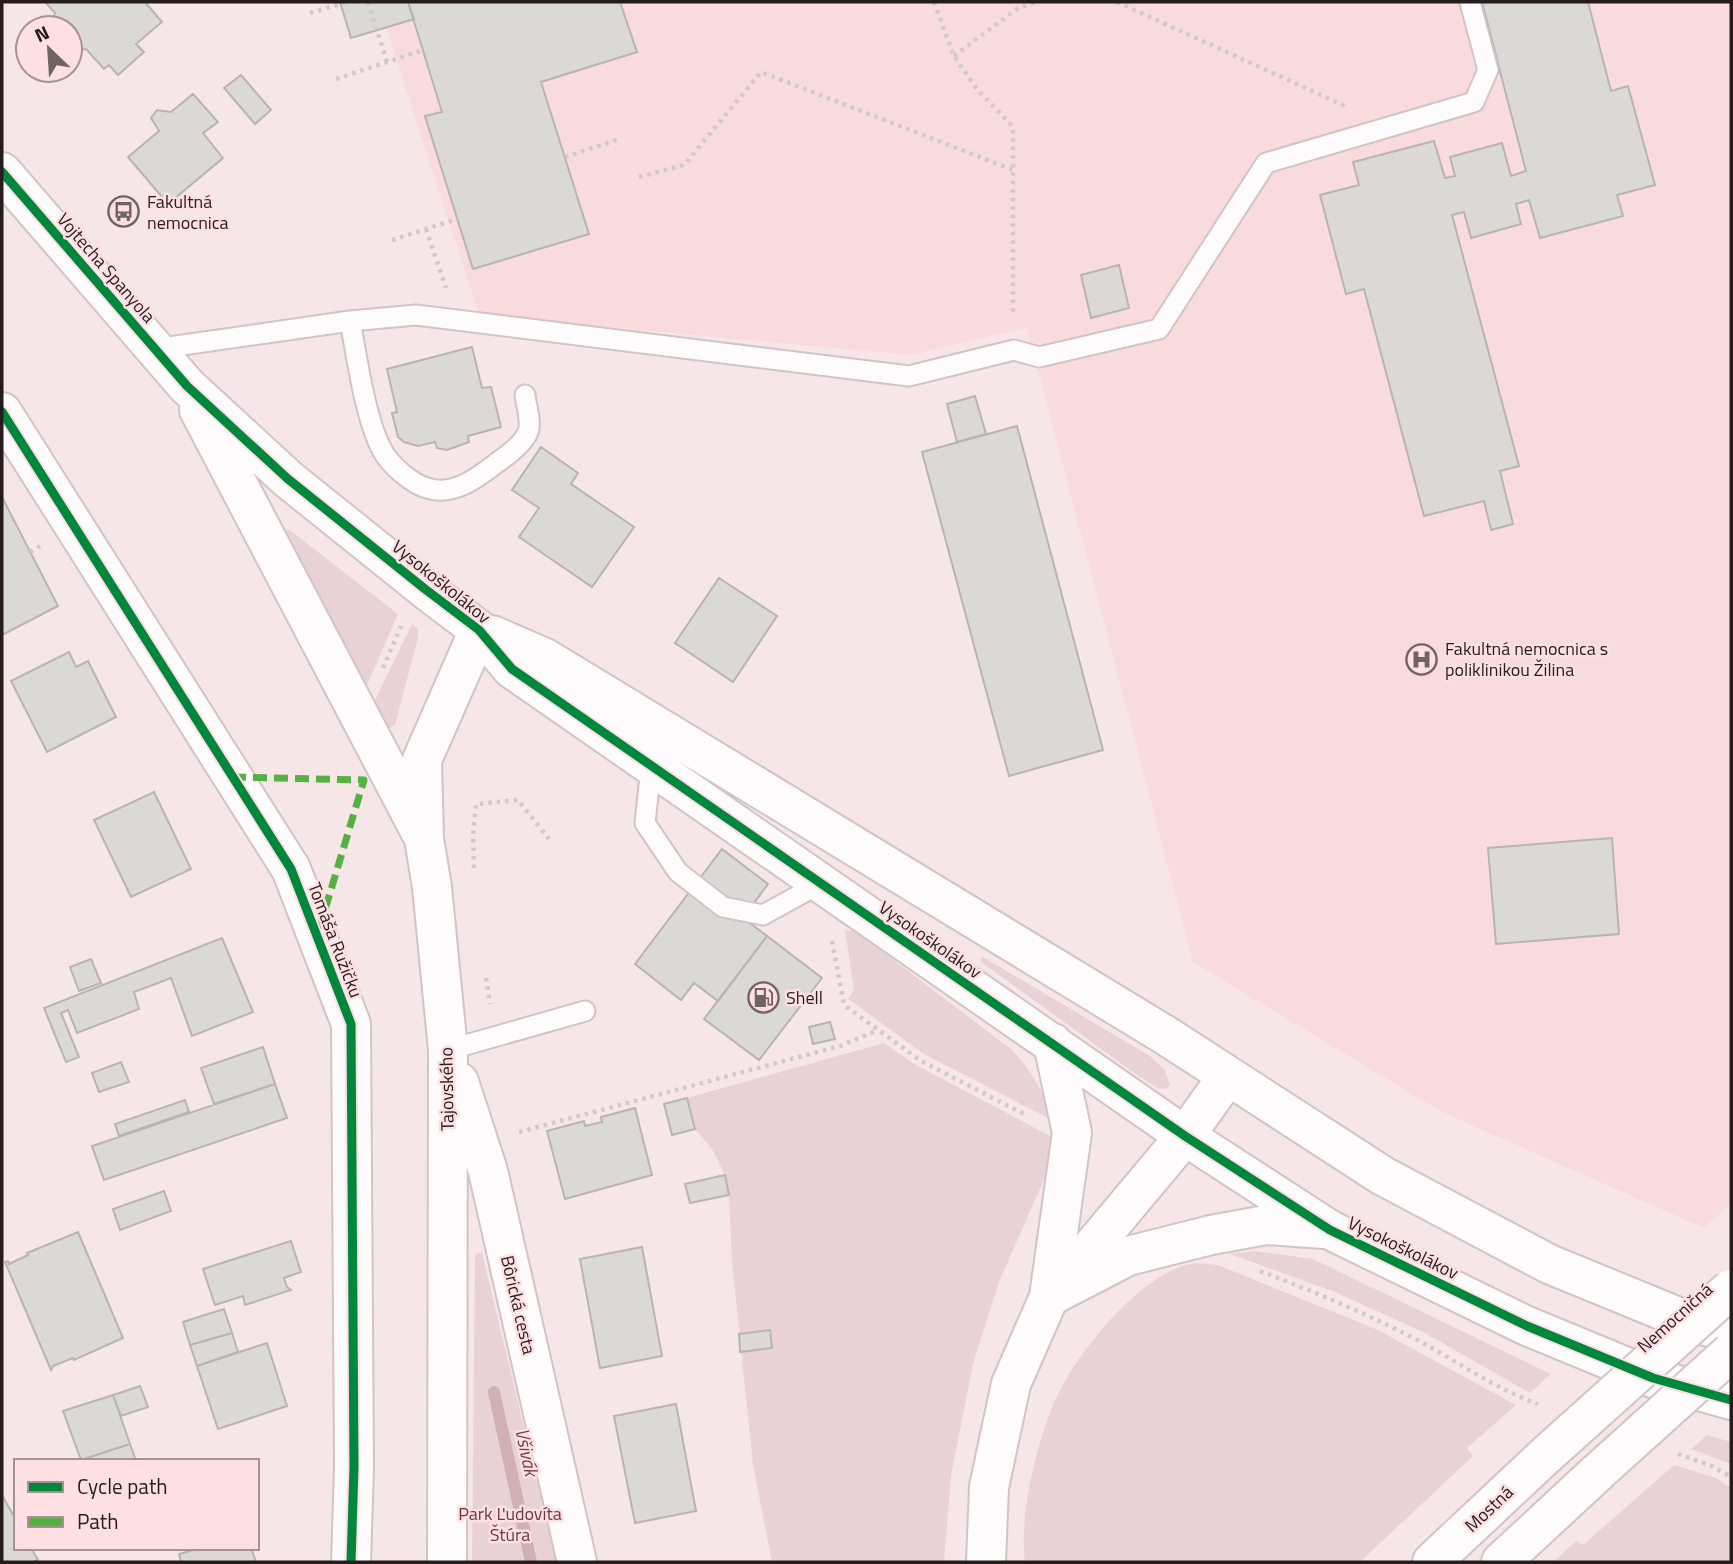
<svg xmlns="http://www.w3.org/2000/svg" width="1733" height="1564" viewBox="0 0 1733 1564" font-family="'Titillium Web',sans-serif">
<rect width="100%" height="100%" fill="#f7e6e8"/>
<path fill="#f9dbde" d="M378 2H1731V1203L1704 1228 1440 1111 1193 962 1027 328 909 355 479 315Z"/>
<path fill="#e9d2d5" d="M281 528 291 531 398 614 364 692Z
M412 624 418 629V638L395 725 387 729 372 706Z
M845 930 855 931 1011 1049C1032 1071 1044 1091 1052 1120L924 1054 848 999 854 990Z
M983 957 1150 1056 1164 1069 1170 1084 1168 1088 1159 1089 1137 1075 981 962V958Z
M884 1043 916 1065 1052 1137 1050 1166 999 1282 973 1364 951 1476 944 1562H772L753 1465 732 1262 729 1195 725 1175 712 1149 695 1129 687 1098Z
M1255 1251 1313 1259 1551 1374 1530 1393 1423 1332 1335 1292 1230 1254Z
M482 1252 556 1562H472L475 1255Z
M1198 1263 1218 1265 1378 1330 1516 1405 1467 1448 1473 1456 1360 1562H1025C1018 1513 1040 1424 1065 1381 1088 1341 1134 1286 1177 1268 1183 1265 1191 1264 1198 1263Z
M1707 1435 1731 1442V1464L1691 1449Z
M1674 1465 1716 1478 1731 1488V1562H1553L1576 1541 1583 1545Z"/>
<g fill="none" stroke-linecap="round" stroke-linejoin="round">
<path stroke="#d2afb3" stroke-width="12" d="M494 1392 531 1562"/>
</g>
<path fill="#dbd9d6" stroke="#b7b4b3" stroke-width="2" d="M45 2H145L162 22 136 44 144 52 118 75 109 65 104 69 86 49 70 52V28H51L55 13Z
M340 2H408L414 19 351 38Z
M408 2H620L637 52 541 82 589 234 473 269 425 116 442 112Z
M1482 2H1588L1611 91 1628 86 1655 185 1617 195 1623 216 1540 238 1529 200 1516 204 1521 224 1471 238 1464 212 1452 215 1519 466 1500 471 1513 524 1491 530 1484 501 1424 516 1364 289 1346 294 1320 195 1359 185 1353 162 1434 141 1445 178 1455 176 1450 157 1502 143 1511 176 1526 171Z
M241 75 271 110 255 124 224 88Z
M193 94 218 122 203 133 223 158 168 204 128 157 159 131 151 118 157 110 171 112Z
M1119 265 1129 308 1091 318 1081 275Z
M472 347 482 388 491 387 501 427 468 436 469 442 447 450 437 448 435 442 418 446 404 442 398 437 392 413 397 412 387 369Z
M975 396 986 434 957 442 947 404Z
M1017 426 1103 750 1009 776 922 452Z
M541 447 578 473 571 484 634 527 592 587 519 537 539 508 512 490Z
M2 497 58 606 2 635Z
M719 578 777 616 733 682 675 643Z
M69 652 76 667 88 661 116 717 47 752 11 681Z
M154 792 191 869 131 897 94 820Z
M1612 838 1619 934 1496 944 1488 848Z
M722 849 768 884 743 918 767 936 718 1001 694 983 681 1000 635 964Z
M767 936 822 978 759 1060 704 1019Z
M222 938 253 1012 192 1036 171 978 134 992 139 1009 77 1033 68 1010 61 1013 79 1057 66 1062 44 1008Z
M91 959 101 983 79 991 70 967Z
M830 1022 835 1039 813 1044 809 1027Z
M263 1047 275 1084 214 1104 201 1068Z
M121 1062 129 1082 99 1092 92 1073Z
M275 1084 287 1118 104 1180 92 1146Z
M687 1098 695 1129 672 1135 664 1104Z
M185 1100 189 1112 119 1136 115 1124Z
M635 1108 652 1175 565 1199 547 1131 584 1121 585 1126 602 1122 601 1117Z
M725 1175 729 1195 690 1203 685 1184Z
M164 1191 171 1211 120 1230 113 1209Z
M78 1232 123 1338 74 1360 73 1358 53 1366 51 1370 5 1262 8 1261 9 1264 28 1255 27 1253Z
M291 1241 301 1272 284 1278 287 1287 291 1290 245 1305 243 1296 215 1305 203 1269Z
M642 1247 662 1356 600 1368 580 1259Z
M224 1309 232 1333 190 1345 183 1322Z
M770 1330 772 1348 740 1352 739 1334Z
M232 1333 238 1352 197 1366 190 1345Z
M267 1343 287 1406 218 1429 197 1366Z
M140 1386 148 1407 121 1416 113 1395Z
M113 1395 130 1444 81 1460 63 1411Z
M676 1404 696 1511 635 1523 614 1416Z
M130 1444 136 1461 81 1460Z
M2 1495 16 1520V1548H31L38 1560 33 1562H2Z
M201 1548H251L256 1562H181L179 1554Z"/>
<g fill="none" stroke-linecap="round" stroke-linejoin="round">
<defs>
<path id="service" d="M350 321C357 357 366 426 385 455 391 464 400 472 408 478 442 504 469 484 498 462 508 455 523 444 528 432 532 421 526 406 525 395
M155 349 350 321 416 315 909 376 1014 350 1039 357 1159 329 1266 163 1474 102 1488 70 1470 2
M651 767 645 823 678 872 723 907 763 915 821 883
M448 1050 585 1011"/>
<path id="minor" d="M2 172 187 386 288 479 425 589 479 630 512 669 1185 1136 1330 1230 1527 1326 1653 1378 1731 1400
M199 410 420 831
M2 412 291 869 351 1024 354 1467 351 1562
M492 635 545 658 1165 1035 1383 1176 1549 1264 1688 1321 1731 1333
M459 1082 488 1171 577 1562
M1062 1283 1185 1136 1227 1077
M1049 1297 1128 1256 1211 1235 1266 1225 1323 1229
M447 1562 448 1050 432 887 424 839 422 760 479 630
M986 1562 989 1487 1011 1384 1049 1297 1072 1133 1053 1043"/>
<path id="primary" d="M1432 1562 1546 1455
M1501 1562 1598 1472"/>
</defs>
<use href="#service" stroke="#d1c4c5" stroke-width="23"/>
<use href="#minor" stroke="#d1c4c5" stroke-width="42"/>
<use href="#primary" stroke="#d1c4c5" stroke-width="42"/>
<path stroke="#d0cbcb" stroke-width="4.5" stroke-dasharray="3.5 5" stroke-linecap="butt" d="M368 2 387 62
M934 2 954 56 976 88 1013 127V317
M1117 2 1345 106
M310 13 347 2
M954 56 1018 8 1036 2
M336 79 423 50
M565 157 620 139
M639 177 684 165 761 72 1013 170
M426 229 446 288
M392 240 457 219
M30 552 40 546
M383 668 402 624
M474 868 473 836 476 804 518 800 549 839
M832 941 844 1005 921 1061 1026 1115
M486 978 490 1004
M519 1132 840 1046 878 1030
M1260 1271C1315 1292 1370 1315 1423 1343 1461 1364 1498 1390 1538 1404
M1678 1454 1712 1466 1731 1477"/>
<use href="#service" stroke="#fefbfc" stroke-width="19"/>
<use href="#minor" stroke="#fefbfc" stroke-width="38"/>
<use href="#primary" stroke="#fefbfc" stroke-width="38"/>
<defs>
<path id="primary-bridge" d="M1546 1455 1731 1289
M1598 1472 1731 1352"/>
</defs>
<use href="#primary-bridge" stroke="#d1c4c5" stroke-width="42" stroke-linecap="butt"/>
<use href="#primary-bridge" stroke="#fefbfc" stroke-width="38"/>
<path stroke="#56b145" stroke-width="7" stroke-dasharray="14 7" stroke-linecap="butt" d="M232 777 364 780 317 936"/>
<defs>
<path id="cycleway" d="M2 172 187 386 288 479 425 589 479 630 512 669 1185 1136 1330 1230 1527 1326 1653 1378 1731 1400
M2 412 291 869 351 1024 354 1467 351 1562"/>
</defs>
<use href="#cycleway" stroke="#fedfe2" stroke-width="13"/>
<use href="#cycleway" stroke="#00873e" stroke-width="9"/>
</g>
<defs>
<symbol id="bus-ring" viewBox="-11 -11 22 22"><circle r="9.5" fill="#fedfe2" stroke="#706364" stroke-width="1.5"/><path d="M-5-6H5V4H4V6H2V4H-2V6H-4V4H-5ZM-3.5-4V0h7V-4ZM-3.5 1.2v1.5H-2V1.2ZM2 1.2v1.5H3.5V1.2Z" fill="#706364"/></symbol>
<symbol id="hospital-ring" viewBox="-11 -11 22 22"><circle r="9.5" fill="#fedfe2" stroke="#706364" stroke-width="1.5"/><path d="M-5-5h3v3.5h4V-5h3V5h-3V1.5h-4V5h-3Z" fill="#706364"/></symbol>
<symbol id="fuel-ring" viewBox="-11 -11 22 22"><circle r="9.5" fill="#fedfe2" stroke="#706364" stroke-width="1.5"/><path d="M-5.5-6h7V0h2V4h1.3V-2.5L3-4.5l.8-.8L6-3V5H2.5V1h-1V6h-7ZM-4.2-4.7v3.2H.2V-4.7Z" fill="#706364"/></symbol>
</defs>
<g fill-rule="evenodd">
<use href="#bus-ring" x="106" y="194" width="35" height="35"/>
<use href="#hospital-ring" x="1404" y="642" width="35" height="35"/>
<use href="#fuel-ring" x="746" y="980" width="35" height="35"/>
</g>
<g text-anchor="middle" stroke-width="5" stroke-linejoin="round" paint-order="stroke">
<g font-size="18" fill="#271c1d" stroke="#fedfe2" text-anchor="start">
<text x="147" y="208">Fakultná<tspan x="147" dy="21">nemocnica</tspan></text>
<text x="1445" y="655">Fakultná nemocnica s<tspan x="1445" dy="21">poliklinikou Žilina</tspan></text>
<text x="786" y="1004">Shell</text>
</g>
<g font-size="18" fill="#271c1d" stroke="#fedfe2">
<text transform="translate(106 268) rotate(49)" y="6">Vojtecha Spanyola</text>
<text transform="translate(441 582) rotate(39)" y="6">Vysokoškolákov</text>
<text transform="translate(335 940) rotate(69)" y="6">Tomáša Ružičku</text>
<text transform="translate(930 940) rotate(35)" y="6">Vysokoškolákov</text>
<text transform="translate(447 1089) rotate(-91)" y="6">Tajovského</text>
<text transform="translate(1403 1248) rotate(26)" y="6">Vysokoškolákov</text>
<text transform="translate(518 1305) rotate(77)" y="6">Bôrická cesta</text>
<text transform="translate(1675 1318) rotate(-42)" y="6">Nemocničná</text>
<text transform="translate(1489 1509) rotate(-43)" y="6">Mostná</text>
</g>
<g font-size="18" fill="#703740" stroke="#fedfe2">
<text x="510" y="1520">Park Ľudovíta<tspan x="510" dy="21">Štúra</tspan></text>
</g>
<g font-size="19" font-style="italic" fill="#743b44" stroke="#fedfe2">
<text transform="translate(527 1452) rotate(78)" y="7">Všivák</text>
</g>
</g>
<rect width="1733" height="1564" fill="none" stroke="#271c1d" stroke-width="7"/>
<rect x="14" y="1459" width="245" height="91" fill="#fedfe2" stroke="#a89193" stroke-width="2"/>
<rect x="28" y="1482" width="35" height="10" fill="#00873e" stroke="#a89193" stroke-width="2"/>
<text x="77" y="1494" font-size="21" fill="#271c1d">Cycle path</text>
<rect x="28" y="1517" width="35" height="10" fill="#56b145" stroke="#a89193" stroke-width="2"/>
<text x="77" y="1529" font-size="21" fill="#271c1d">Path</text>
<g transform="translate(49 49) rotate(335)"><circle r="33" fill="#fedfe2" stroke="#a89193" stroke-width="2"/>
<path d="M0-5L12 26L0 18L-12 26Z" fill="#706364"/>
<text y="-10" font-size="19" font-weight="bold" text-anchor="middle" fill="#271c1d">N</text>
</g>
</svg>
